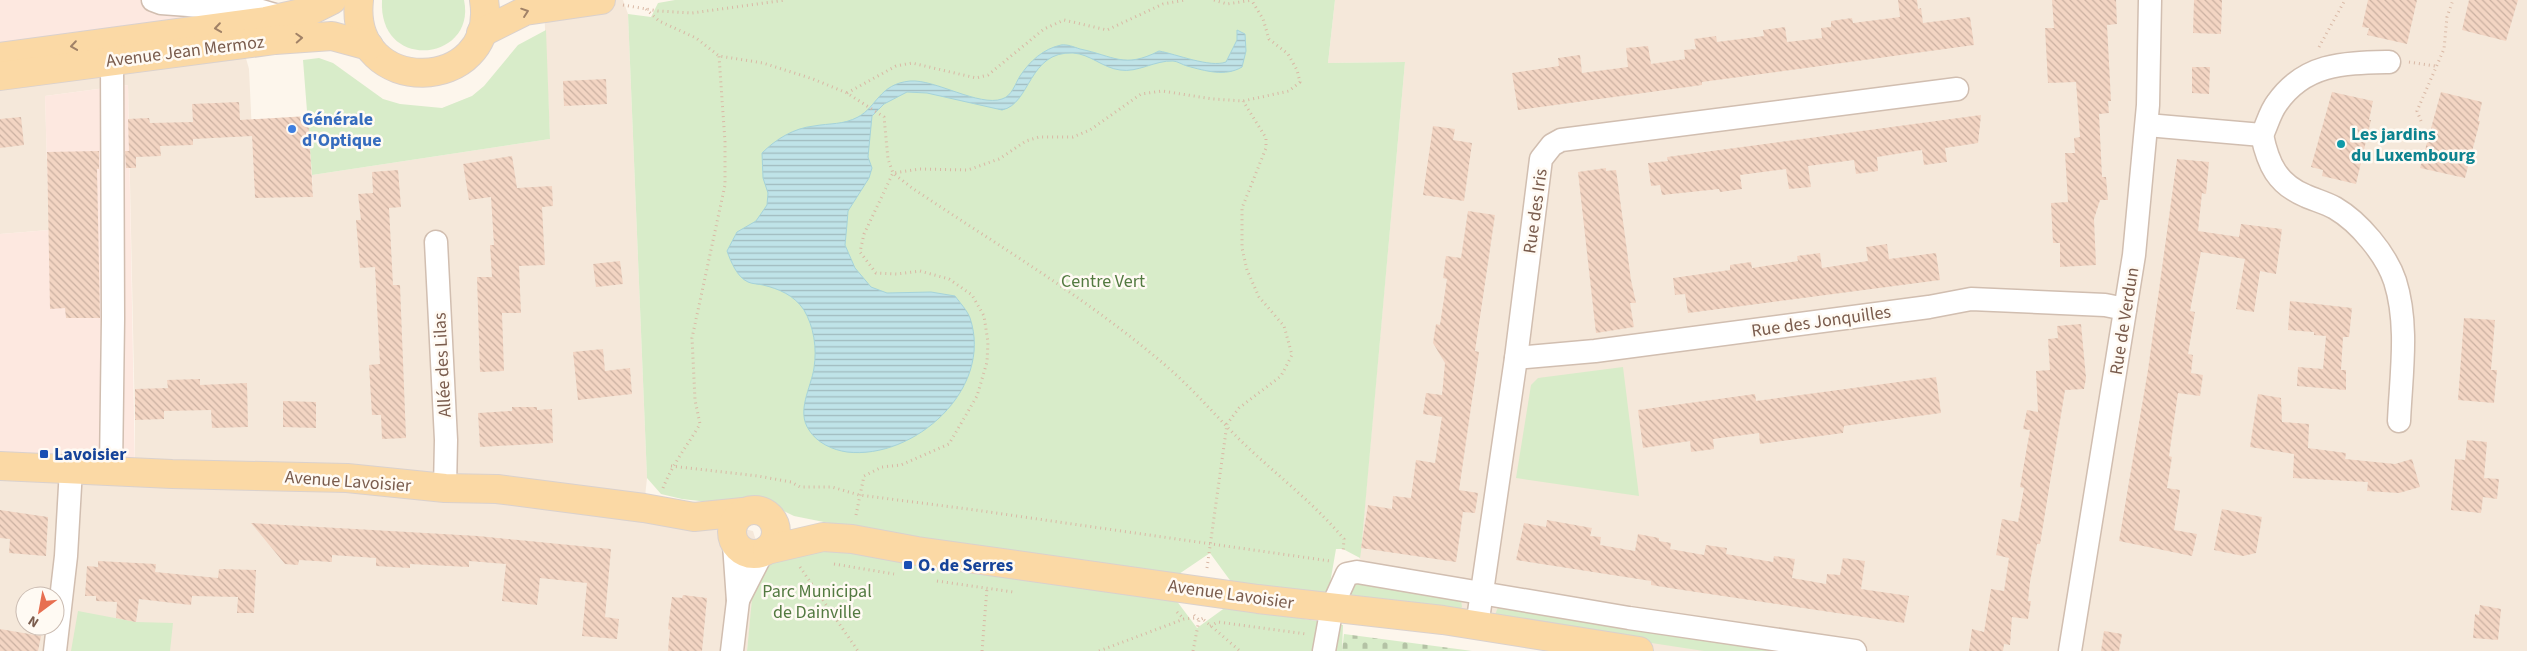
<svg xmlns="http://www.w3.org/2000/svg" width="2527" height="651" font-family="'Source Sans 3',sans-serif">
<defs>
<pattern id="cemetery-stones" width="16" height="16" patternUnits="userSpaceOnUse" patternTransform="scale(1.25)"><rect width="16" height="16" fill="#d8ecc9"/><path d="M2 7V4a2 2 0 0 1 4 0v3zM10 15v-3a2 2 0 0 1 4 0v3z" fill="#b4c2a5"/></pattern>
<pattern id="water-rules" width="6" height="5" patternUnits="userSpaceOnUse" patternTransform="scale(1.25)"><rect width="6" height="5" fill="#bfe3e8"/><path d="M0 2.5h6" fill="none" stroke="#a0bbbe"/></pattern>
<pattern id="building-back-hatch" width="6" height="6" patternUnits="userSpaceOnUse" patternTransform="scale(1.25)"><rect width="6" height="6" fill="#f3d5c3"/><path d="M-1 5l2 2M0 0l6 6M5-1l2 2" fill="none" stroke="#cab0a1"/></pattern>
</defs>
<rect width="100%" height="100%" fill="#fdf6ec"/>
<g fill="#f5e8da" fill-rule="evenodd">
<path d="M601,0H623L628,14L647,478L644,507L753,531L763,564L754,588L747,651H0V466L135,472V424L128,85L45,96L49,230L0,234V67L240,37L249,69L255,198L313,197L312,175L550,139L544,7ZM25,596H55V626H25Z"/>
<path d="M1335,0H2527V651H1639L1355,594L1361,548L1405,62L1328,63Z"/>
</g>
<g fill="#fde8e0">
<path d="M0,0H223L240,37L0,67Z"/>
<path d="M128,85L135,473L0,466V234L49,230L45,96Z"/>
</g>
<g fill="#d8ecc9">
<path d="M382,0H464C477,61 378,73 382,0Z"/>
<path d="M675,0H1335L1328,63L1405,62L1361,552L1360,558L1343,549H1336L1328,595L1232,583L1210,553L1176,576L854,528L794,516L759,499L726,504L682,499L661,494L647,478L628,14L651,17L658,3Z"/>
<path d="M546,30L550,139L312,175L303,60L319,58L333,63L383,99L400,104L442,108L472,96L484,86L518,45Z"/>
<path d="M1623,367L1639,496L1516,478L1531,385L1538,378Z"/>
<path d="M808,550L850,553L1176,600L1197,628L1226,607L1343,625L1342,651H747L753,588L763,564Z"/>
<path d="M1352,583L1461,600L1462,607L1460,609L1350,596L1348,590Z"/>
<path d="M1498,607L1797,651H1704L1599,635L1495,615Z"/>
<path d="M78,611L136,622L173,623L170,651H71Z"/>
</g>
<path fill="url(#cemetery-stones)" d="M1344,634L1465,650L1472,651H1342Z"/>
<path fill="url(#water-rules)" stroke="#a5d3da" d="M1237,30L1245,34L1246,51L1242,67C1225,77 1206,71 1187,66C1183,65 1177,61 1173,61C1156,60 1137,73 1120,70C1103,68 1090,54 1073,53C1028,51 1031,104 1002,110L927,93L907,92L884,104L872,116L868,157L872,168L869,178L848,211L847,224L845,245L855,268L871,287L887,293L931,292L955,296C960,303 967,310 970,318C994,389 914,460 847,452C833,450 817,443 809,430C796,411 811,388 814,368C817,348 814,327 804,310C794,295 779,289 763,285C759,284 752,284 748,282C737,277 731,262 727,251L737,232L756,221L767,205L768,193L763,178L762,153C776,139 794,128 814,126C830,123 843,125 858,117C877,107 879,84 910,81C935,79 979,107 1002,99C1012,96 1015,84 1020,76C1030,61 1043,49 1061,45C1067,44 1074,47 1080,49C1114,56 1124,69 1159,51C1176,54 1210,68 1226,62L1237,40Z"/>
<g fill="url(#building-back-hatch)">
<path d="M1898,0H1917L1918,9L1921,8L1923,23L1970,17L1974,45L1702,82V85L1518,110L1512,73L1559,66L1558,58L1580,55L1582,73L1628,67L1626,48L1648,46L1651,64L1685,59L1684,50L1696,49L1694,39L1716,36L1717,42L1764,36L1763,30L1785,27L1787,42L1822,38L1821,28L1831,27V21L1852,18L1853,23L1900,17Z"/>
<path d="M2052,0H2116L2117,24L2107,25L2111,101H2108L2109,113L2099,114L2102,177H2106L2108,200H2100L2094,219L2096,265L2060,267V243H2053L2051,203L2068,202L2065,153H2075L2074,138L2080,137L2076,82L2048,83L2045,28H2054Z"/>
<path d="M2194,0H2222L2221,34L2193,33Z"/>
<path d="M2368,0H2417L2407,44L2367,35L2369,28L2362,27Z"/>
<path d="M2469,0H2518L2506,41L2462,30Z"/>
<path d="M2192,67H2210L2209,94L2192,93Z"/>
<path d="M606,79L607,104L564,106L563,81Z"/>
<path d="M2332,92L2373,101L2369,120H2371L2356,184L2322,176L2323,170L2311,167Z"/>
<path d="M2441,92L2482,102L2478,121H2480L2465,178L2420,168Z"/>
<path d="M239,102L240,120L308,116L313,197L255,198L252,136L193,139V145L160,146L161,156L136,157V168H126L125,151H129L128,119L149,118L150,123L193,122L192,104Z"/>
<path d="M1981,115L1978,143L1945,148L1947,162L1924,165L1922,150L1877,157L1878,171L1856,174L1854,160L1808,166L1811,187L1789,189L1786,169L1740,175L1742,189L1720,192L1719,189L1662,195L1660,185L1651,186L1648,163L1668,161L1667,157Z"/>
<path d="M21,117L24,145L0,148V119Z"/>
<path d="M1433,126L1455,129L1453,140L1472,143L1464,201L1423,195Z"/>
<path d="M99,151V169H97L100,318H66L65,308L50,309L47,152Z"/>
<path d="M512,156L517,188L552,186L553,206L542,207L545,265L519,266L521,313H502L504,371L480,372L477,277H492L490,245H494L491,197L469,200L463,164Z"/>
<path d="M2177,159L2209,162L2206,194L2202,193L2198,231L2239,237L2241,224L2282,229L2276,274L2260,271L2254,312L2236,309L2245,259L2201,252L2190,311L2195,312L2188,354L2193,355L2191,373L2203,375L2200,396L2178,393L2169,456L2172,457L2167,488L2180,490L2174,530L2197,534L2192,556L2119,541L2148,370Z"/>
<path d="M1606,168V171L1616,170L1631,280L1636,303H1630L1634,327L1596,333L1578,172Z"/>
<path d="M398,170L401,207L389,208L393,285H400L406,438L382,439L381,415H372L369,365L380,364L375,267L360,268L356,220H361L358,194L373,193L372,172Z"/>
<path d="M1468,211L1495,215L1475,351L1479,352L1459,490L1478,493L1475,513L1463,512L1456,562L1361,548L1368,505L1392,509L1393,496L1411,498L1416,460L1435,463L1442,417L1423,414L1426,393L1442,395L1445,363L1433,343L1436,324L1440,325L1447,279L1443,278L1446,256L1461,258Z"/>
<path d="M1887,244L1889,259L1936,253L1940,280L1688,313L1685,294L1675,295L1673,278L1730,270V265L1751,262L1752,268L1798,261L1797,256L1820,253L1822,268L1868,261L1866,247Z"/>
<path d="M620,261L623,284L596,287L593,264Z"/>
<path d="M2290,301L2352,308L2349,337H2343L2341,370H2346V390L2297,386L2298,367L2323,369L2326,336L2314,335V332L2288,330Z"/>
<path d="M2464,318L2495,320L2491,370H2497L2494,403L2458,400Z"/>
<path d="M2081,324L2086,378L2084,389L2065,390L2040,544H2037L2030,582L2028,601H2031L2028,619L2012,617L2010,645L2004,644L2003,651H1969L1972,629L1984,632L1991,589L2004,591L2009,558L1996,555L2002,519L2018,522L2024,488L2020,487L2030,430L2023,429L2027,410L2038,412L2036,371L2050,370L2048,339L2058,338L2057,326Z"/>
<path d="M603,349L605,371L630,368L632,394L578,400L573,352Z"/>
<path d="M1936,377L1941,413L1844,426L1843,433L1760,444L1759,433L1713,439L1714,449L1691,452L1690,441L1643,448L1638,410L1755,394L1756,401Z"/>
<path d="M200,379V385L247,383L248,427L212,428L211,410L164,411V419L135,420V389L168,388L167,380Z"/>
<path d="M2258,394L2281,398L2282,422L2309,424L2308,448L2346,453L2345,459L2395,464L2412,459L2420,487L2399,493L2367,491L2368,482L2293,478L2294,454L2250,447Z"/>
<path d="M283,401L316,402V428L283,427Z"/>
<path d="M512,407H537V410L552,409L553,443L480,447L478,413L512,411Z"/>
<path d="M2467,440L2487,442L2484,478L2499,479L2497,499L2483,497L2481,513L2451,510L2455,459L2465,460Z"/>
<path d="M2222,509L2262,517L2256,553L2243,556L2214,550Z"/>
<path d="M0,510L48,517L46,556L9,553L10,539L0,538Z"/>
<path d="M1547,520L1592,528L1590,536L1601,537L1600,545L1635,551L1638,534L1659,538V541L1671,543L1670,549L1704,555L1706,545L1727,548L1726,554L1773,562L1774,556L1795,559L1792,578L1826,584L1827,574L1840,575L1843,558L1865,561L1861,589L1909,596L1904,623L1676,589L1651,585V581L1516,560L1524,523L1546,527Z"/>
<path d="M251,523L478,536L611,549L605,617L619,619L617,639L582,636L587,583L540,578L537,605L502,601L506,564L469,561V567L410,564V568L376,566V558L332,555V562L299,560L298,565L285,564Z"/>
<path d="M98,561L156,564L155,572L218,578L219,569L256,570L254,613H237L238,597L192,596L191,605L139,599L136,622L116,618L117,602L96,601V596H85L87,566L98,567Z"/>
<path d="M683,595L707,598L702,651H668L670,630L668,629L672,597L682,598Z"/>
<path d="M2480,605L2501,609L2498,640L2473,638L2475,614L2479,615Z"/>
<path d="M0,629L41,636L38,651H0Z"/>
<path d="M2104,631L2122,634L2119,651H2101Z"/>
</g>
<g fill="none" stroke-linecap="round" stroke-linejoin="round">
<g stroke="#d1beb0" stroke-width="25">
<g id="minor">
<path d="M153,0L161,3L258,10L275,15"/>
<path d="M2147,125L2262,135C2267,125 2270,112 2277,103C2305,63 2344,63 2389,62"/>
<path d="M2262,135C2268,164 2277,184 2306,196C2315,200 2326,203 2335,208C2359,222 2386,254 2395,281C2409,325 2401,375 2399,421"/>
<path d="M436,242L446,440L445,488"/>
<path d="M1516,358L1595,351L1929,307L1971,299L2105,305L2125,309"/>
<path d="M111,470L113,319L112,60"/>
<path d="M738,600L762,553"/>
<path d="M1477,626L1516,358L1541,159L1552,145L1561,140L1957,89"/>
<path d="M55,651L66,556L71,469"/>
<path d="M732,651L738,601L734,544"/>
<path d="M1324,651L1332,607L1347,574L1357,572L1629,618L1855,651"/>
<path d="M2070,651L2134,255L2148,105L2150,0"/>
</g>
</g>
<g stroke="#dad1cd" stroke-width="30">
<g id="major">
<path d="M359,0C348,99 499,95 484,0"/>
<path d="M481,33L525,11L601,0"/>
<path d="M0,57L266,21L310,11L332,0"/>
<path d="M0,76L275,40L332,36L369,46"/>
<path d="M0,466L172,474L347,478L445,488L497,489L644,508L694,517L743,512"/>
<circle cx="754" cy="532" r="22"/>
<path d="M767,550L823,537L852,539L917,551L1258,599L1443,620L1639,651"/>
</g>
</g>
<g stroke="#d9b8a5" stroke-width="3" stroke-dasharray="1 4" stroke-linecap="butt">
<path d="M1214,0L1227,4L1253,0"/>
<path d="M623,5L658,11L692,13L786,0"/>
<path d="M646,9L659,21L696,38L719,56L763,63L813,79L847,93L884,117L888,159L893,173L912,188C997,245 1087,298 1165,365C1192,388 1215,415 1240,440C1274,473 1313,502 1344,539L1343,553"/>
<path d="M2319,47L2345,0"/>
<path d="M2409,62L2435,66"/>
<path d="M847,93L896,66L912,63L976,78L988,75L1044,29L1064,20L1107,30L1163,4L1185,0"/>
<path d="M2421,121L2417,111L2444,49L2447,17L2453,0"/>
<path d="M671,466L758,476L791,482L800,487H832L859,495L968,509L1330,561"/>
<path d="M663,488C672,465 687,446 700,424L695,400L692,338L725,185V142L719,56"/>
<path d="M856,515L864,476L882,467L901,465L949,444L977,396L987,362L988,342L984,316L972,295L949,279L920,271L897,274L876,273L860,252L864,234L893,173L920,169L968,170L999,159L1026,141L1039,137H1073L1090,130L1141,94L1162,91L1213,99L1243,101L1289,91L1300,82L1297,70L1288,54L1269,39L1263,19L1252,1"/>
<path d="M834,564L894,574"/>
<path d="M800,567L858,651"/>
<path d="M1207,568L1227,424L1239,408L1281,376L1292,355L1284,326L1259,297L1247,270L1242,248V208L1266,148V138L1243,101"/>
<path d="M937,581L1013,592"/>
<path d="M1177,612L1184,619"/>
<path d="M1194,615L1199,620L1206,617"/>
<path d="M1204,620L1240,651"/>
<path d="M1210,626L1218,622L1306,634"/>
<path d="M982,651L987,588"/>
<path d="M1099,651L1184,619L1195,618"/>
<path d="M1193,651L1199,620"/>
</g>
<use href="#minor" stroke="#fff" stroke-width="22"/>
<use href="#major" stroke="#fbd9a5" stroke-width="28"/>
</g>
<defs><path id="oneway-chevron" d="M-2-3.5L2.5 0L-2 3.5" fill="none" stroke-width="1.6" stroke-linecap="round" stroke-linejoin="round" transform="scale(1.25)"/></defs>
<g stroke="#a18267">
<use href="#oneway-chevron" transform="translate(525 12) rotate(-19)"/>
<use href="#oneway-chevron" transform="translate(218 28) rotate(172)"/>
<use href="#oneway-chevron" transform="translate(299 38) rotate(-3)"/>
<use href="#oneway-chevron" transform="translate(74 46) rotate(172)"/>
</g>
<circle fill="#3f7fe0" stroke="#fffaf3" stroke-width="2" cx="292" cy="129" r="5"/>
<circle fill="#0f9aa8" stroke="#fffaf3" stroke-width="2" cx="2341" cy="144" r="5"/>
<g fill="#1a4fb4" stroke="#fffaf3" stroke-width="2">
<rect x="39" y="449" width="10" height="10" rx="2.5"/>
<rect x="903" y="560" width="10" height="10" rx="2.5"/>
</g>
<g text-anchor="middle" stroke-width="5" stroke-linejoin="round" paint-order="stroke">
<g font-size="18" fill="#7a5c4d" stroke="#fffaf3">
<text transform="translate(185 51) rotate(-7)" y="6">Avenue Jean Mermoz</text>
<text transform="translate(1535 211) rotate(-82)" y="6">Rue des Iris</text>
<text transform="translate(1821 321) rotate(-8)" y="6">Rue des Jonquilles</text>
<text transform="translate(2124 321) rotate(-81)" y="6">Rue de Verdun</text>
<text transform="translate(442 365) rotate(-93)" y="6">Allée des Lilas</text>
<text transform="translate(348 481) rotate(4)" y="6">Avenue Lavoisier</text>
<text transform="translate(1231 594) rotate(8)" y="6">Avenue Lavoisier</text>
</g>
<g font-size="18" font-weight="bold" fill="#366cbe" stroke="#fffaf3" text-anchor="start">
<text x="302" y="125">Générale<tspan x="302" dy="21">d'Optique</tspan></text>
</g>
<g font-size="18" font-weight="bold" fill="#0d838f" stroke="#fffaf3" text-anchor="start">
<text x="2351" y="140">Les jardins<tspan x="2351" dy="21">du Luxembourg</tspan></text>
</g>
<g font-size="18" fill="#537a41" stroke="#fffaf3">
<text x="1103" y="287">Centre Vert</text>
<text x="817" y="597">Parc Municipal<tspan x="817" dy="21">de Dainville</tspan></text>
</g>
<g font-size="18" font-weight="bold" fill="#164399" stroke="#fffaf3" text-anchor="start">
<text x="54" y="460">Lavoisier</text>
<text x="918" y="571">O. de Serres</text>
</g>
</g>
<g transform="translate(40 611) rotate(212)"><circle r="24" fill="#fffaf3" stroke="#cabbb1"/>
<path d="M0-4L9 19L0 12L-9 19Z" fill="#e76f51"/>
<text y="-8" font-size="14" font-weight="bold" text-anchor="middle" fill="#7a5c4d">N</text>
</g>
</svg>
